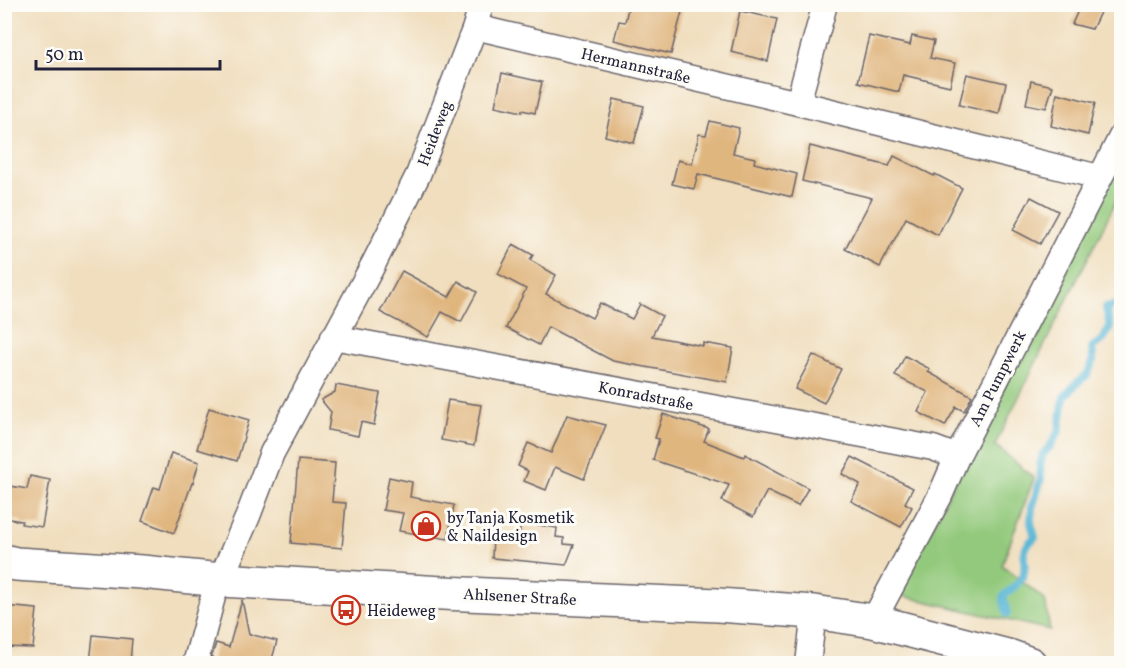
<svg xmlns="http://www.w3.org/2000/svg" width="1126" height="668" font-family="Vollkorn,serif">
<rect width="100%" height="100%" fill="#fdfcf7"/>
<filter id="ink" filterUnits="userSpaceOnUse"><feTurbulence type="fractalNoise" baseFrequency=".0167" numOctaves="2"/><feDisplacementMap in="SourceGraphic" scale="12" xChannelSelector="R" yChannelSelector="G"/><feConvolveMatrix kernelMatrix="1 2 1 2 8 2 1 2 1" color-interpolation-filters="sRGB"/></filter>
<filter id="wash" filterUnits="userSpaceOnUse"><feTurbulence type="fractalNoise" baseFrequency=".008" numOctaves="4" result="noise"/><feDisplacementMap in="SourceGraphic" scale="24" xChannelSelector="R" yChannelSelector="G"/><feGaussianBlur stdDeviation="1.35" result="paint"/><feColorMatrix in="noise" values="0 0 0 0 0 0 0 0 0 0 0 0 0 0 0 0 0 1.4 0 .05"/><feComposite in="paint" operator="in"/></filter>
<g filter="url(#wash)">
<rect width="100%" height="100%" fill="#f0debe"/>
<path fill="#93c97b" stroke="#5a765b" stroke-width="1.5" d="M1121,151V191L995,445L1034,478L1002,565L1045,600L1050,630L898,595Z"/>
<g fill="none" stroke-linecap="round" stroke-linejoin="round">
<path stroke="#56b5d4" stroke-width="8" d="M1007,614L1003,597C1009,590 1019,585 1023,576C1029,559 1015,555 1035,537L1031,523L1032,508L1041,479L1040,465L1043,454L1051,445L1059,431L1064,397L1079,381L1087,375L1093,361L1092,347L1103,340L1110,327L1106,308L1122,303"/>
</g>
<g id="blocks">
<g fill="#e0b67f">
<path d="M629,4H684L671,54L614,40L619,21L625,22Z"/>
<path d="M1081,4H1104L1092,29L1072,24Z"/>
<path d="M740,11L777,19L768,61L731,52Z"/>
<path d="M869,36L910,45L912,36L934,41L930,58L955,63L950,86L903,75L899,92L858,82Z"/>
<path d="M502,73L542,82L535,113L522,110V112L495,106Z"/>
<path d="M967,74L1006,83L999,114L959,105Z"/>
<path d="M1031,81L1053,86L1046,108L1026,104Z"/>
<path d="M1057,93L1095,103L1088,135L1051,126Z"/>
<path d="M614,99L644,106L634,143L605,136Z"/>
<path d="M710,121L739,128L733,153L755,158L754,163L797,174L792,197L698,174L694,189L672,184L678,160L692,164L699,134L706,135Z"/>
<path d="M810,146L889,166L894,156L934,176L935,174L962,188L938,235L906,218L880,267L845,249L872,198L802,181Z"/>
<path d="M1031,197L1058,211L1040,244L1013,230Z"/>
<path d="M513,244L533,255L530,260L556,275L546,294L592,318L600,303L632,319L640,304L662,316L652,336L703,346V343L733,348L727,382L613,361L548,327L539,345L506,328L526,289L498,274Z"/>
<path d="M402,271L449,297L458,281L477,292L461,322L442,312L428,337L380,312Z"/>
<path d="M813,355L841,369L824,403L795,389Z"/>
<path d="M905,356L930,369L928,372L972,396L964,411L956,407L945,426L918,412L928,392L895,376Z"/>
<path d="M336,385L380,393L374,425L361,422L358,436L328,430L331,412L321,400L335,392Z"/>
<path d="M448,400L481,405L474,446L441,440Z"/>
<path d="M209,408L249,420L237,461L197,449Z"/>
<path d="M663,414L709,429L704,441L744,457L745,454L808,488L798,506L767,491L753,517L722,501L729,485L653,460L659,439L655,438Z"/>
<path d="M567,415L606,425L584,479L555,467L546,490L524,481L528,471L518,466L528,443L551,453Z"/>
<path d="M171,453L199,462L193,483H192L174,533L142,521L154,487L160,489Z"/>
<path d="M852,457L913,488L905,503L912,507L901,527L851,501L860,484L842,474Z"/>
<path d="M298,460L335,463L332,502L346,503L342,548L291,543Z"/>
<path d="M30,476L50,480L42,527L21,524L22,521L4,518V485L27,489Z"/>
<path d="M389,477L412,482L410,497L454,505L448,539L399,531L403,513L383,510Z"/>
<path d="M521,522L557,528L556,537L564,538V544L574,545L566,565L492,558L493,536L519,537Z"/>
<path d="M242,600L249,634L277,641L271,663H210L216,643L229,647Z"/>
<path d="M4,606L37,609L33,648L4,647Z"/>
<path d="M93,635L132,639L130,663H90Z"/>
</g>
</g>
</g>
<g filter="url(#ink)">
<use href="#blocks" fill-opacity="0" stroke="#6a6469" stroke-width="1.5"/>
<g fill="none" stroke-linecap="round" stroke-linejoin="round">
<g stroke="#6a6469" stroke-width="27">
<g id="minor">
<path d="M475,27L798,103L1099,177"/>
<path d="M798,103L825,4"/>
<path d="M333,337L933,448L957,457"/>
<path d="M873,621L940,496L957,457L1122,135"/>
<path d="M195,664L213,597L248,516L272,453L373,265L418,175L475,27L481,4"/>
<path d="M808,664L814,612"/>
</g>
</g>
<g stroke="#6a6469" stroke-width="36">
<path id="secondary" d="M4,561L16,564L142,572L221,580L443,593L718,605L814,612L873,621L1011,657L1030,664"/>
</g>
<use href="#minor" stroke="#fff" stroke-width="24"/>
<use href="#secondary" stroke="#fff" stroke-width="33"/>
</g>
</g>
<defs>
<g id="shop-ring" transform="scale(1.5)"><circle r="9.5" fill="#fdfcf7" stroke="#c8321e" stroke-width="1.5"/><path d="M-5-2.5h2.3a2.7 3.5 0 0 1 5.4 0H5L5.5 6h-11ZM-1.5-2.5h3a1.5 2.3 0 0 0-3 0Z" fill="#c8321e"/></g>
<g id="bus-ring" transform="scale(1.5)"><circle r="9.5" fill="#fdfcf7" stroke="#c8321e" stroke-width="1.5"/><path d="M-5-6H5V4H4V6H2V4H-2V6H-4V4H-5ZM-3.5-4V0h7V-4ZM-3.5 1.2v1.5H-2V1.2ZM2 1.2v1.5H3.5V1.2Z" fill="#c8321e"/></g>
</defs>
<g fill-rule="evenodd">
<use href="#shop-ring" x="426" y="526"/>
<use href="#bus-ring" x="346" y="610"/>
</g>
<g text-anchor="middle" stroke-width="6" stroke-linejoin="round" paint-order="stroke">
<g font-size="16" fill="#22223b" stroke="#fdfcf7">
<text transform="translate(636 65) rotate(13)" y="6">Hermannstraße</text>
<text transform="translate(434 133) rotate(-69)" y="6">Heideweg</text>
<text transform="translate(997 378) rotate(-63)" y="6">Am Pumpwerk</text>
<text transform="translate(646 395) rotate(11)" y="6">Konradstraße</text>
<text transform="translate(520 596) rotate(3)" y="6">Ahlsener Straße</text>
</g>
<g font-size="16" fill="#22223b" stroke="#fdfcf7" text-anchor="start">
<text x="447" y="523">by Tanja Kosmetik<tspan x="447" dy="18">&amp; Naildesign</tspan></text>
<text x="367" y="616">Heideweg</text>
</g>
</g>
<rect width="1126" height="668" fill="none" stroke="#fdfcf7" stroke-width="24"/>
<path d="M36 60v9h184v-9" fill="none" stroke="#22223b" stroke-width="3"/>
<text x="45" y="60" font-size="18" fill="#22223b" stroke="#fdfcf7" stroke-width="4.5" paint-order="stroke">50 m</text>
</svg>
